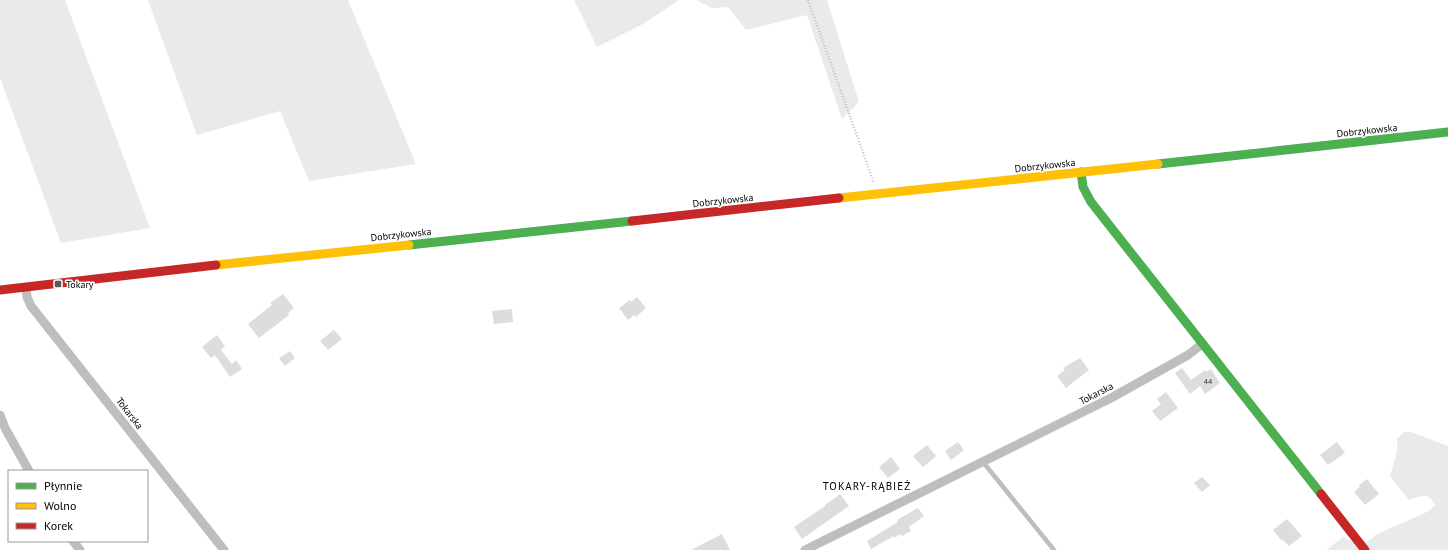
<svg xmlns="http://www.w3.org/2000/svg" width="1448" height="550" font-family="'PT Sans',sans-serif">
<rect width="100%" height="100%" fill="#fff"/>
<g fill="#eaeaea">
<path d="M0,0H65L150,228L61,243L0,78Z"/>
<path d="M148,0H348L416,164L309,181L280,111L197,135Z"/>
<path d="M574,0H679L643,24L597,47Z"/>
<path d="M696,0H827L859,102L842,119L807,15L746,30L728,7L712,8Z"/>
<path d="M1404,432H1411L1448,446V550H1370L1365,544L1377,534L1429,511L1435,505C1428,491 1421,497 1409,500L1390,476C1393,465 1399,451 1397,439Z"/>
<path d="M1343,537L1355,543L1360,550H1326Z"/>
</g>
<g fill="#ddd">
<path d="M283,294L294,308L288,313L289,315L259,338L248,324L272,305L270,303Z"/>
<path d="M637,297L646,308L636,317L634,315L628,320L619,308L630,300L631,302Z"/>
<path d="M512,309L513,322L494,324L492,311Z"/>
<path d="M334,330L342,339L328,350L320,341Z"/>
<path d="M217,335L225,346L221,350L232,364L236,360L242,369L230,377L215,355L211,358L202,347Z"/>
<path d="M290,351L295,358L285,366L279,358Z"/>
<path d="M1080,358L1089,370L1066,388L1057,376L1065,370L1063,368Z"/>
<path d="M1182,368L1191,380L1205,370L1206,372L1211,369L1220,383L1205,394L1200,386L1190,394L1175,373Z"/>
<path d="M1166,392L1178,408L1160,421L1152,411L1161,404L1157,399Z"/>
<path d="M958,442L964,450L951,460L945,451Z"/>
<path d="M1337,442L1345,453L1328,465L1320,455Z"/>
<path d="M927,445L936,456L923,467L913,456Z"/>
<path d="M891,457L900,469L888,478L879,467Z"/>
<path d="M1202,477L1210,485L1202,492L1194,483Z"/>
<path d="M1367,479L1379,494L1365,505L1354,492L1360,487L1358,486Z"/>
<path d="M840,494L849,506L802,539L794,527L825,506V505Z"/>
<path d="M918,508L924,516L909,527L911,531L902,536L900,534L895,538L894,536L871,549L867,541L898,522L897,520Z"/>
<path d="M1287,519L1302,536L1289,546L1282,539L1281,540L1273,530Z"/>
<path d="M722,534L730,550H691Z"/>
</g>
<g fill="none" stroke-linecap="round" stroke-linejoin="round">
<path stroke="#b8b8b8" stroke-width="2" stroke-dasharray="1 2" stroke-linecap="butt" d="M808,0L874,183"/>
<path stroke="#bebebe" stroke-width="4.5" d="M983,462L1054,550"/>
<g stroke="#bebebe" stroke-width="9">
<path d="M26,287L27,297L31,306L224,550"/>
<path d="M0,415L5,428L29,471"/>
<path d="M73,541L80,550"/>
<path d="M805,550L1111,398L1188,355L1202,344"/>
</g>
<g stroke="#4caf50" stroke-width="9">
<path d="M1158,164L1448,132"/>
<path d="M1081,172L1083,187L1091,202L1321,494"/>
<path d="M409,245L632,221"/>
</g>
<g stroke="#ffc107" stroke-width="9">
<path d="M839,198L1158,164"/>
<path d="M216,265L409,245"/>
</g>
<g stroke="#c62828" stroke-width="9">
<path d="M632,221L839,198"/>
<path d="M0,290L216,265"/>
<path d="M1321,494L1365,550"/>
</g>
</g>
<rect fill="#595959" stroke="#fff" stroke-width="1.5" x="54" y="280" width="8" height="8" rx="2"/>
<g text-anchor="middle" stroke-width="3" stroke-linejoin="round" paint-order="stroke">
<g font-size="8" fill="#373737">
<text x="1208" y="384">44</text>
</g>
<g font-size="10" fill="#000" stroke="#fff">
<text transform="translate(1367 130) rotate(-6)" y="4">Dobrzykowska</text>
<text transform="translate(1045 165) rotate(-6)" y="4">Dobrzykowska</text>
<text transform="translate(723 200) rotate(-6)" y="4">Dobrzykowska</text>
<text transform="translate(401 234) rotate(-6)" y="4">Dobrzykowska</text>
<text transform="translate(1096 393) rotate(-27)" y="4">Tokarska</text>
<text transform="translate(130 413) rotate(52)" y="4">Tokarska</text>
</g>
<g font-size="10" fill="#000" stroke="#fff" text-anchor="start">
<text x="66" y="288">Tokary</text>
</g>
<g font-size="11" letter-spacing="1" fill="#000" stroke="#fff">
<text x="867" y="490">TOKARY-RĄBIEŻ</text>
</g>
</g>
<rect x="8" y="470" width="140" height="72" fill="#ffffff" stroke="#999999"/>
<rect x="16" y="483" width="20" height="6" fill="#4caf50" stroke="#999999"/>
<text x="44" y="490" font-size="12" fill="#000000">Płynnie</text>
<rect x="16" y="503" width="20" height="6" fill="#ffc107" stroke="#999999"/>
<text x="44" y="510" font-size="12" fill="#000000">Wolno</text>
<rect x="16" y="523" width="20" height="6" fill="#c62828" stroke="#999999"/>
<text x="44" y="530" font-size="12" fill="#000000">Korek</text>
</svg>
